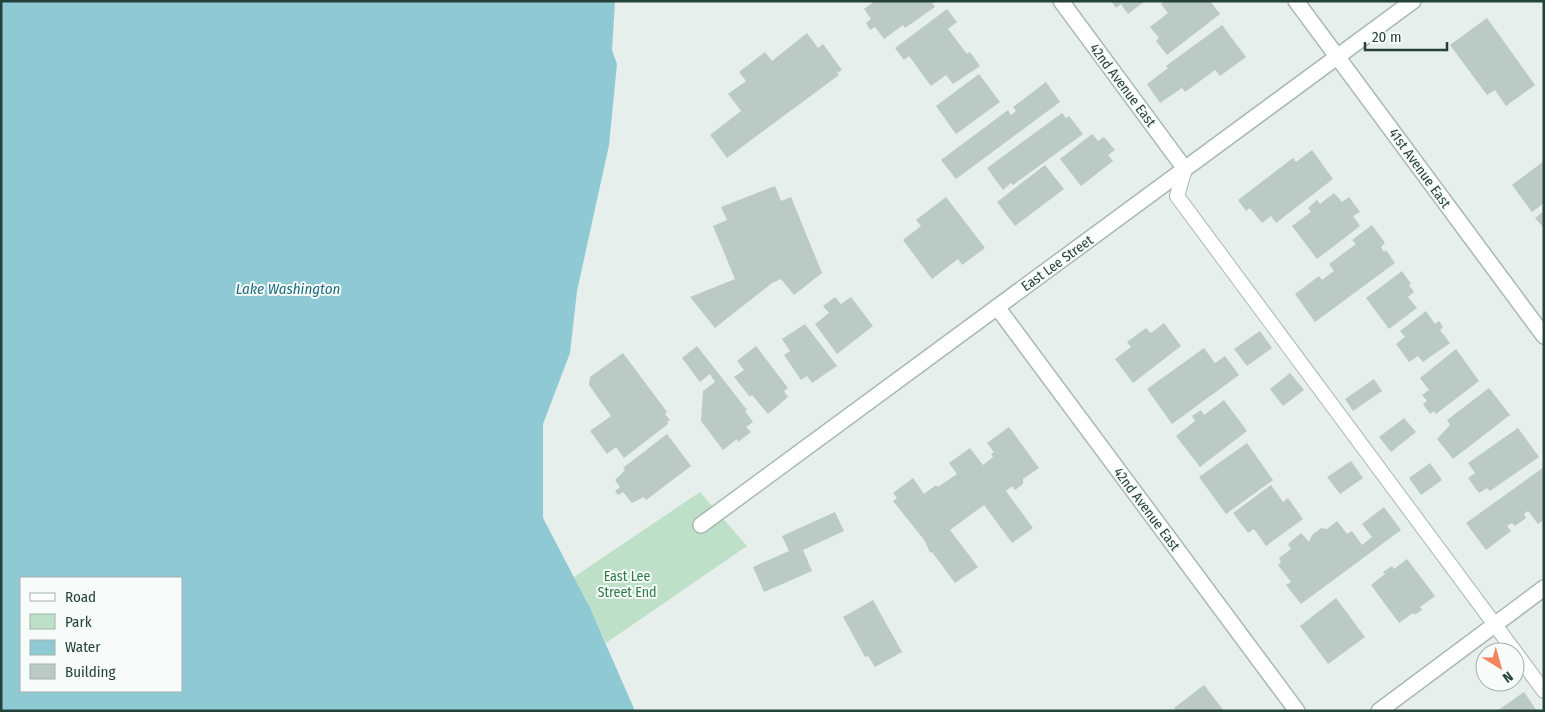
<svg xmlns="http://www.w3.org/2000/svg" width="1545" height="712" font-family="'Fira Sans Condensed',sans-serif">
<rect width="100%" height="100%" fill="#e6efeb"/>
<path fill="#bfe0c8" d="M700,492L747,546L606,643L574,577Z"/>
<path fill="#8ec9d4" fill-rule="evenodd" d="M1,1H615L612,50L617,64L609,145L577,291L570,353L543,424V518L590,608L635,711H1ZM21,578H181V691H21Z"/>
<g fill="#bbcac4">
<path d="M875,1H931L935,7L905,28L903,25L884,39L875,27L870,30L866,23L871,19L864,9Z"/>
<path d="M1111,1H1145L1128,14L1121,4L1116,8Z"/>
<path d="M1165,1H1210L1220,14L1167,55L1156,41L1159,38L1150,27L1168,13L1161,4Z"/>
<path d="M947,9L957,22L948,29L967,54L970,52L980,66L953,84L946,75L931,86L909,56L904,60L895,48Z"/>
<path d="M1487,18L1535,85L1506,106L1495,90L1487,95L1450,45Z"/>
<path d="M1222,25L1246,57L1220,76L1215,70L1185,92L1182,88L1160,103L1147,84L1168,68L1166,66Z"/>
<path d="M807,33L818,48L823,44L842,70L837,73L839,75L727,158L710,135L741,111L728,94L746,81L739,72L765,52L772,61Z"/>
<path d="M979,74L1000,102L956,134L936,106Z"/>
<path d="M1046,82L1060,102L956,179L941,160L1008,110L1011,115L1016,111L1013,107Z"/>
<path d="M1062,113L1066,118L1069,116L1083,134L1013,185L1011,183L1003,190L987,168Z"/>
<path d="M1092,134L1098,141L1104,137L1115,150L1108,155L1113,161L1081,186L1060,159Z"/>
<path d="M1312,150L1333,179L1276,223L1271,216L1262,223L1250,208L1246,211L1238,200L1293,158L1296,162Z"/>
<path d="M1544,161V203L1532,212L1512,185Z"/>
<path d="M1045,165L1064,189L1015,226L997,202Z"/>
<path d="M775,186L781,201L791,197L822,273L794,295L781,279L772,283L715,328L690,297L735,279L713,226L727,220L721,207Z"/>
<path d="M1334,193L1342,202L1349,197L1360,212L1353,216L1360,226L1317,259L1292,226L1311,212L1308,208L1317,200L1320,204Z"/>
<path d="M946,197L985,248L962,265L958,259L932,279L903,240L921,226L916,220Z"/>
<path d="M1544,211V228L1535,218Z"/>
<path d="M1372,225L1385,243L1381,247L1384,252L1386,250L1395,263L1315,322L1295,294L1319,276L1322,280L1334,271L1329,264L1356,244L1352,240Z"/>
<path d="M1402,271L1411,284L1409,285L1414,292L1408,297L1417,308L1389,329L1366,298Z"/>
<path d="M835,297L841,304L851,297L873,326L837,354L815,324L829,313L823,306Z"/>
<path d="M1426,311L1435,324L1439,321L1443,327L1440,330L1450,343L1423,362L1418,356L1409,362L1396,344L1405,337L1400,331Z"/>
<path d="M1164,323L1181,346L1133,383L1115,359L1131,347L1127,342L1146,328L1151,333Z"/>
<path d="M805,324L837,366L812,383L807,376L801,380L784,355L790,351L782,339Z"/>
<path d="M1260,331L1272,348L1247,366L1234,349Z"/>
<path d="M697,346L747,410L745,411L753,422L746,427L751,432L738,442L737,439L723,450L701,421L703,391L715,382L710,374L700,382L682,358Z"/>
<path d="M756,346L788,388L784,391L788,397L768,414L752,395L750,397L734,377L744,370L737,361Z"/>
<path d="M1204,348L1215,363L1225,356L1239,375L1172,424L1147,389Z"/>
<path d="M1456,349L1479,381L1436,414L1434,411L1430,414L1423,404L1427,401L1422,395L1429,390L1420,378Z"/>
<path d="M623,353L667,412L665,414L670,420L667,422L668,424L624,458L616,447L607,454L590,431L611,416L589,385L590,377Z"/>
<path d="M1290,373L1304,390L1283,406L1270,389Z"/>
<path d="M1374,379L1382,391L1353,411L1345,399Z"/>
<path d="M1489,388L1510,415L1453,459L1437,439L1450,425L1447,420Z"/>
<path d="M1224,400L1247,431L1200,467L1176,436L1195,421L1192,416L1201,410L1204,415Z"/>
<path d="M1404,418L1416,432L1391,452L1379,437Z"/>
<path d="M1009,427L1039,468L1023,479V484L1015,490L1012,486L1006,491L1033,528L1012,543L984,505L950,530L978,567L955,583L932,552L930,553L925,541L893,501L897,498L893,493L913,478L924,494L936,485L938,487L957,474L949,463L970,448L983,465L993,457L991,454L994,452L987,443Z"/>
<path d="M1518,428L1539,457L1490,491L1487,488L1479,493L1468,478L1475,473L1468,463Z"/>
<path d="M667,434L691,466L646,500L644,497L632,503L623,492L618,495L615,491L620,487L615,480L625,470L623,468Z"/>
<path d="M1247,443L1273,480L1226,514L1199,477Z"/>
<path d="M1351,461L1363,478L1340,494L1327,477Z"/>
<path d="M1430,463L1442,480L1421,495L1409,478Z"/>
<path d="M1544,467V520L1538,524L1528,511L1524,514L1526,518L1515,526L1512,523L1507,526L1511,531L1486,550L1466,523Z"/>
<path d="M1271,485L1283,502L1288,498L1303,519L1266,546L1254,529L1248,533L1233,513Z"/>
<path d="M1384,507L1401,530L1301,604L1286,585L1291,582L1278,565L1281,562L1279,558L1291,549L1288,544L1301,533L1309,542L1312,535L1321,528L1327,529L1337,521L1347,534L1352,531L1362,545L1372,537L1362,524Z"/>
<path d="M835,512L844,531L803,550L812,571L764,592L753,567L789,551L782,536Z"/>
<path d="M1407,559L1435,596L1420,607L1422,610L1414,615L1413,613L1399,623L1371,585L1385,574L1383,572L1392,566L1394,569Z"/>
<path d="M1336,598L1365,637L1328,664L1300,626Z"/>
<path d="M873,600L902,652L875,667L868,656L865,657L843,617Z"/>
<path d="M1204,685L1224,711H1176L1174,708Z"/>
<path d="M1524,692L1537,711H1497Z"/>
</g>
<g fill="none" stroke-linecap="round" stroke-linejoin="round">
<g stroke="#a8b8b2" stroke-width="16">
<path id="lane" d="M1185,169L1177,196L1544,691"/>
</g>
<g stroke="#a8b8b2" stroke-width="18">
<g id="street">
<path d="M1061,1L1185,169"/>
<path d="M1296,1L1544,336"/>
<path d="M997,307L1297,711"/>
<path d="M701,525L1413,1"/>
<path d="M1379,711L1544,588"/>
</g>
</g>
<use href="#lane" stroke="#fff" stroke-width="14"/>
<use href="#street" stroke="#fff" stroke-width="15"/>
</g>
<g text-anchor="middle" stroke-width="4" stroke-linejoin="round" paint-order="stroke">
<g font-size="14" fill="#24423a" stroke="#f7fbf9">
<text transform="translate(1123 85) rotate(53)" y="5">42nd Avenue East</text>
<text transform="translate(1420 168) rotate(54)" y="5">41st Avenue East</text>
<text transform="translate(1057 263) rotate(-36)" y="5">East Lee Street</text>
<text transform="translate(1147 509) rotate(53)" y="5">42nd Avenue East</text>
</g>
<g font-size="14" fill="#2d7a4b" stroke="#f7fbf9">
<text x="627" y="581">East Lee<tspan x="627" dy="16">Street End</tspan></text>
</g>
<g font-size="15" font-style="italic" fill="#1c6f80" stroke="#f7fbf9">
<text x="288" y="294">Lake Washington</text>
</g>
</g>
<rect width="1545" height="712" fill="none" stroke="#24423a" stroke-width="5"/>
<rect x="20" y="577" width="162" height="115" fill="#f7fbf9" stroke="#a3b1ad"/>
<rect x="30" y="593" width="25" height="8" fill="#ffffff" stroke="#a3b1ad"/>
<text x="65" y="602" font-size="15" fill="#24423a">Road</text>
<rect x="30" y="614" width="25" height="15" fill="#bfe0c8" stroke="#a3b1ad"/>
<text x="65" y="627" font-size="15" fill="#24423a">Park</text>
<rect x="30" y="640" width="25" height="15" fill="#8ec9d4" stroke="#a3b1ad"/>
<text x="65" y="652" font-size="15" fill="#24423a">Water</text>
<rect x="30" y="664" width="25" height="15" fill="#bbcac4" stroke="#a3b1ad"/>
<text x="65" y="677" font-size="15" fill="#24423a">Building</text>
<g transform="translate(1500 667) rotate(143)"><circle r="24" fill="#f7fbf9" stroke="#a3b1ad"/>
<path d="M0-4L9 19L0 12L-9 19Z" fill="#f4845f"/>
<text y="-8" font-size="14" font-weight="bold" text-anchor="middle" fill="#24423a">N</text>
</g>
<path d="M1365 42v8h82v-8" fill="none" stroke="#24423a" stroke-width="2.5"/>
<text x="1372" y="42" font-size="15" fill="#24423a" stroke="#f7fbf9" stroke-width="4" paint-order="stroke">20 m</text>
</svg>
